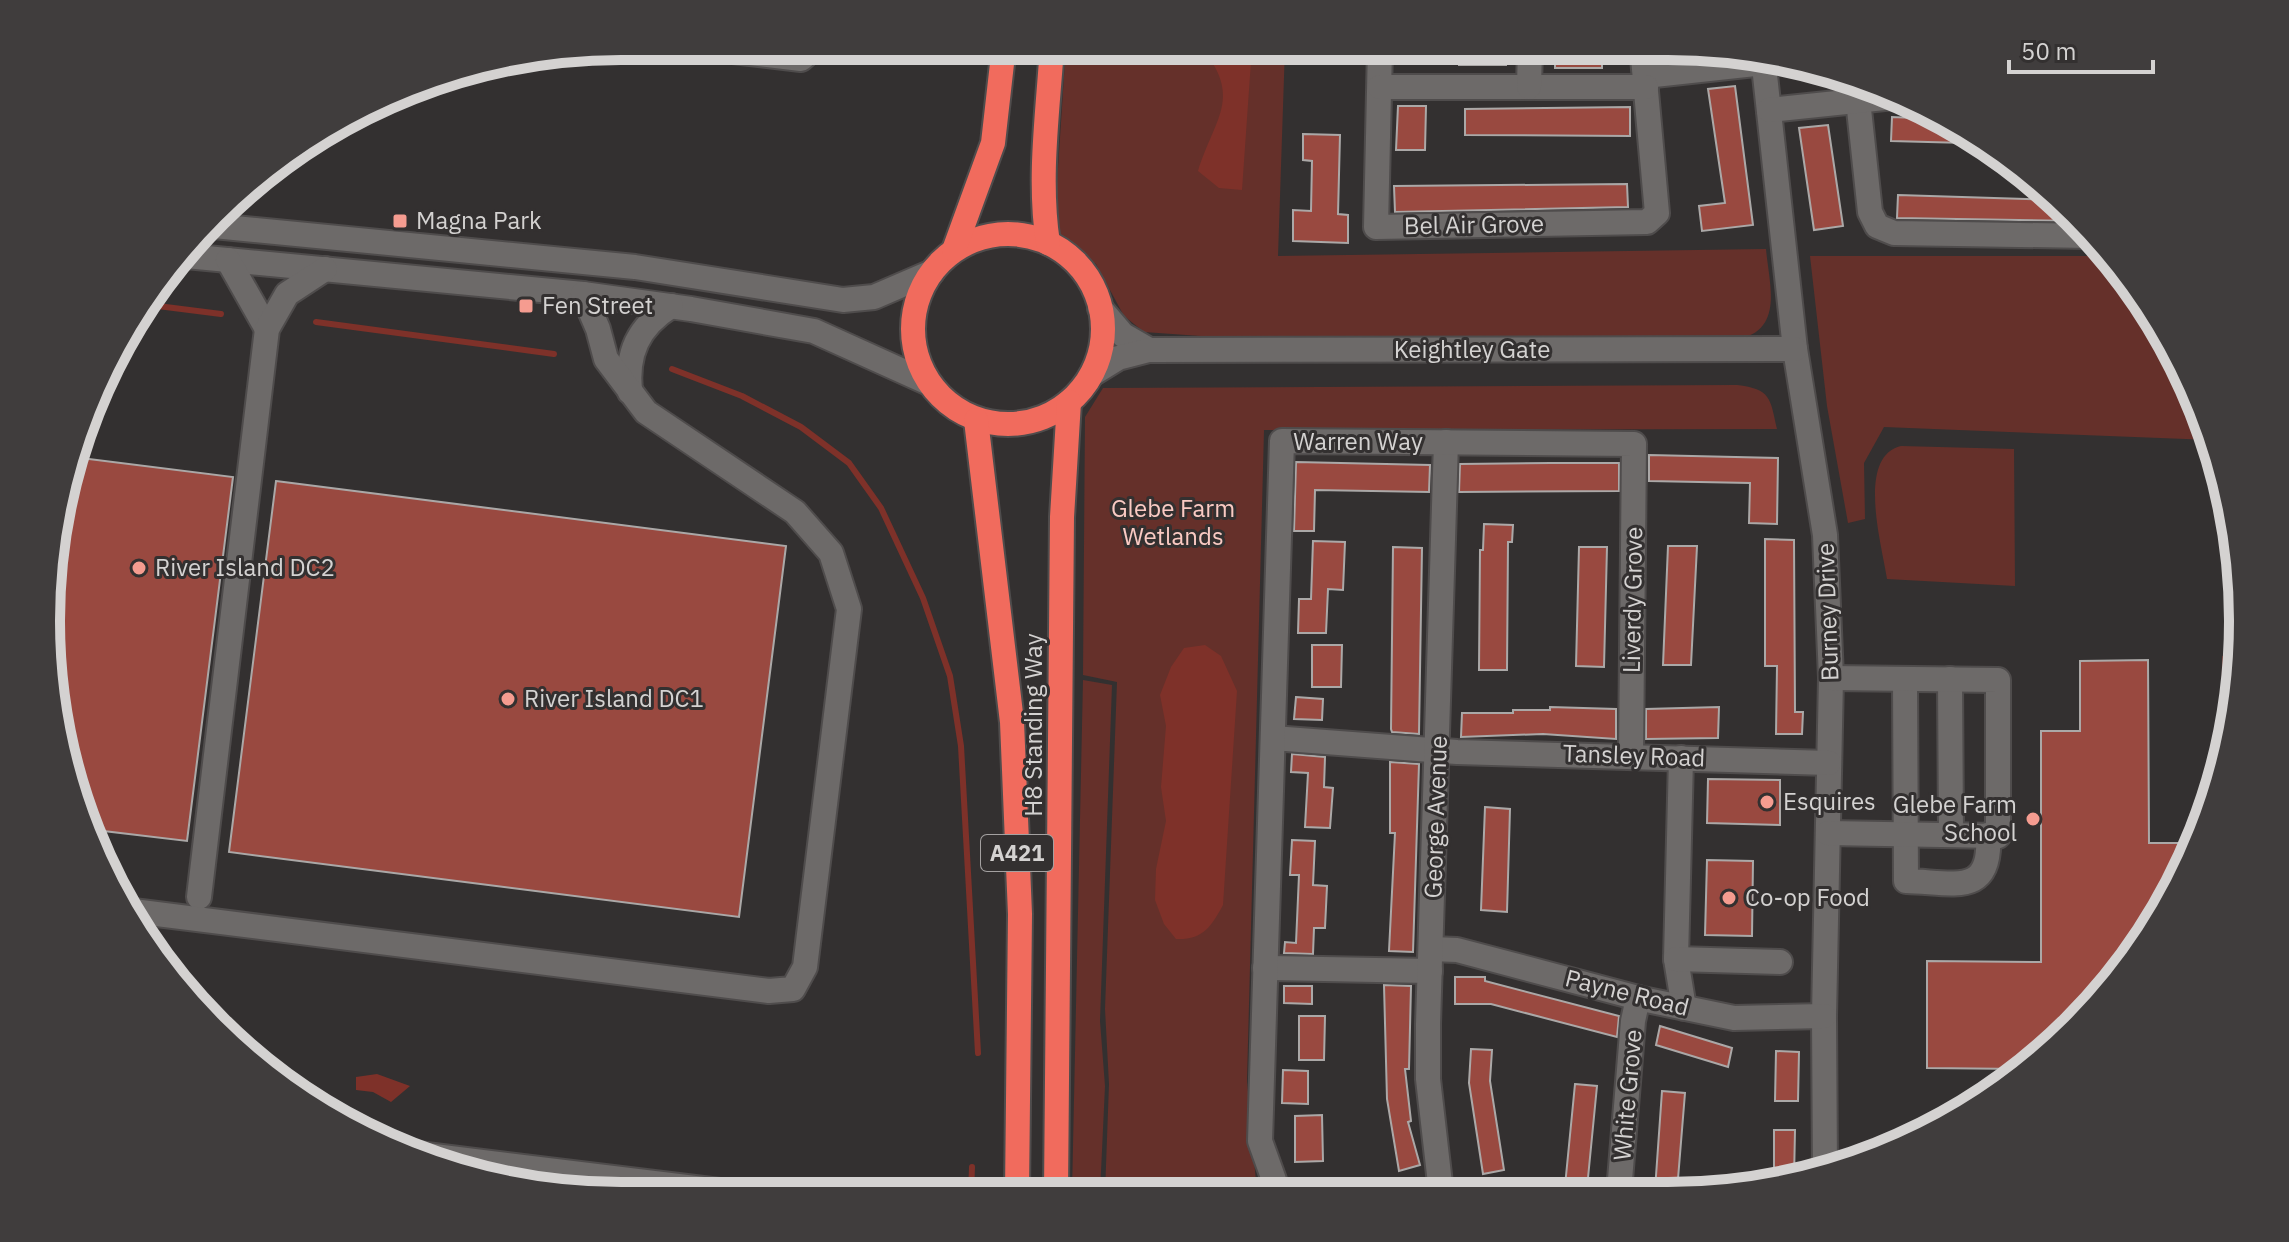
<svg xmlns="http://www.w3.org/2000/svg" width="2289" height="1242" font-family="'IBM Plex Sans',sans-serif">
<rect width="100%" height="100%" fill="#333030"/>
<g fill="#65302a">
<path d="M1066,46L1285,47L1278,256L1766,249C1769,284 1784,328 1740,339L1271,341L1144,332L1124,316L1096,264L1054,229Z"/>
<path d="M1810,256H2110C2158,307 2187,375 2211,440L1884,427L1864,463L1865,519L1848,523L1827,406Z"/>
<path d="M1737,385C1771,389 1770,398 1777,429L1264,430L1247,1081L1257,1193H1105L1109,1084L1105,1009L1117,682L1083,675L1085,417L1103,388Z"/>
<path d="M1901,446L2014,449L2015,586L1887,579C1882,545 1856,457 1901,446Z"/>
<path d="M2222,656H2239L2238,696L2224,755H2221Z"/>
<path d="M1083,680L1112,685L1100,1021L1105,1086L1100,1193H1072Z"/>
</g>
<g fill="#7e3129">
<path d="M1201,47H1252L1242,190L1219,188L1198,171C1215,117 1243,98 1201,47Z"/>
<path d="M1205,645L1221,656L1237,691L1223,905C1211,927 1203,940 1176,939L1164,924L1155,900L1156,869L1166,821L1161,787L1166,726L1160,695L1171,667L1184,648Z"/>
<path d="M377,1074L410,1086L391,1102L373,1092L356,1090V1077Z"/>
</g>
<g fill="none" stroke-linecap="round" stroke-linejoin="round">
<g stroke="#7e3129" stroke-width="6">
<path d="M142,304L221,314"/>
<path d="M316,322L554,354"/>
<path d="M672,369L742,396L801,427L849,463L881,508L923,598L950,676L961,746L978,1053"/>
<path d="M971,1194L972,1167"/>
</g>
</g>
<g fill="#994940" stroke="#aba8a7" stroke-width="2">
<path d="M1459,47H1507L1506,65H1459Z"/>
<path d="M1555,47H1627L1628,64H1602V68H1555Z"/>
<path d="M1735,86L1753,225L1702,231L1699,206L1725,203L1708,89Z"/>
<path d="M1398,106H1426L1425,150H1396Z"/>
<path d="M1630,107V136L1465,135V109Z"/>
<path d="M1937,115L1966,130L1965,143L1891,141L1892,117L1937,119Z"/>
<path d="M1828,125L1843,226L1814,230L1799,128Z"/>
<path d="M1303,134L1340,135L1338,214L1348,215V243L1293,241V210L1311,211L1312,161L1303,160Z"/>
<path d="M1627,184L1628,207L1395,212L1394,186Z"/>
<path d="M1898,195L2057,200L2077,221L1897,218Z"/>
<path d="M1649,455L1778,458L1777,524L1749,523L1750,483L1649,481Z"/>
<path d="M73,457L233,477L187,841L87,829L47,659L65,473Z"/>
<path d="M1296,462L1430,465L1429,492L1315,490L1314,531H1294Z"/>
<path d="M1551,463H1619V491L1459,492L1460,464Z"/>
<path d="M276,481L786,546L739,917L229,852Z"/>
<path d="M1484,524L1513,525L1512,542H1508L1507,670H1479L1480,550H1483Z"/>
<path d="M1765,539L1794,540L1795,712H1803L1802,734H1776L1777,666H1765Z"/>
<path d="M1313,541L1345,542L1343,590L1328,589L1326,633H1298L1299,599H1311Z"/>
<path d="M1668,546H1697L1691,665H1663Z"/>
<path d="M1393,547L1422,548L1419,734L1392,732L1391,729Z"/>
<path d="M1579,547H1607L1604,667L1576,666Z"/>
<path d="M1312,645H1342L1341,687H1312Z"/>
<path d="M2148,660L2149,843H2188V859L2166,908L2100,1000L2069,1028H2049V1045L2022,1069L1927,1068V961L2041,962V731H2080V661Z"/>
<path d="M1296,697L1323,699L1322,720L1294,719Z"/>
<path d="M1550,707L1616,709V739L1543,734L1461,737L1462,713H1513V710H1550Z"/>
<path d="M1719,707L1718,738L1646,739V709Z"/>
<path d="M1292,754L1325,757L1324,787L1333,788L1330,828L1305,827L1308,773L1291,772Z"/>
<path d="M1390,762L1419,764L1413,952L1389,951L1395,833H1390Z"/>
<path d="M1708,779L1780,780V825L1707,823Z"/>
<path d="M1485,807L1510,809L1507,912L1481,910Z"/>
<path d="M1292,840L1315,841L1313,885L1327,886L1325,928H1314L1313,954L1284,953L1285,942L1296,943L1299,875H1290Z"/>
<path d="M1707,860L1753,861L1752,936L1705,935Z"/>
<path d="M1455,977H1485V981L1619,1016L1617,1037L1491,1004H1455Z"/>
<path d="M1384,985L1411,986L1409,1069H1405L1411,1121L1408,1122L1420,1165L1399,1171L1387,1099Z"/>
<path d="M1284,986H1312V1004L1284,1003Z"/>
<path d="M1299,1016H1325L1324,1060H1299Z"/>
<path d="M1660,1026L1732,1048L1728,1067L1656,1045Z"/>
<path d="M1471,1049L1492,1050L1490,1081L1504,1170L1483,1174L1469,1083Z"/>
<path d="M1776,1051L1799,1052L1798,1101H1775Z"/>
<path d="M1283,1070L1308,1071V1104L1282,1103Z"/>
<path d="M1575,1084L1597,1086L1587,1188L1565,1186Z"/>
<path d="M1662,1091L1685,1093L1677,1191L1655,1190Z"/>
<path d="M1322,1115L1323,1161L1295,1162V1116Z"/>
<path d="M1774,1130H1795L1794,1179L1774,1184Z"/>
</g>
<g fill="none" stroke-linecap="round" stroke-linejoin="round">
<g stroke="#4f4c4c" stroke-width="28">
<g id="minor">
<path d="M690,46L801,59L816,46"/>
<path d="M1380,47L1376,227L1647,222L1657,213L1642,47"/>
<path d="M1763,57L1795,349L1825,535L1831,678L1824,1016L1825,1172"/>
<path d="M1645,76L1764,63"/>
<path d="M1380,87H1646"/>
<path d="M1529,87L1530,47"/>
<path d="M1858,100L1870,212L1877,226L1894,233L2091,236"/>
<path d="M1769,110L1894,97"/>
<path d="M214,226L635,267L843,300L874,297L932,272"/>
<path d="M186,256L583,294L691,309L814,331L929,383"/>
<path d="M228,260L267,329"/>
<path d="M1100,308L1123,335L1149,350"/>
<path d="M1092,374L1118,358L1149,350L1795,349"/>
<path d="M630,392C626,353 638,327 671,306"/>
<path d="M1905,679L1906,881C1953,882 1992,898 1988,835"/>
<path d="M1950,679L1951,834"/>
<path d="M1273,738L1457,752L1829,763"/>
<path d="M1681,758L1676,959L1684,1008"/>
<path d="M1828,833L1998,836V680L1831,678"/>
<path d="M199,897L267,329L287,294L325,269"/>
<path d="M133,911L769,991L793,989L805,967L849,609L831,553L795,512L646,412L606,359L598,329L583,294"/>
<path d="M1432,949L1457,950L1642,999L1734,1018L1824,1016"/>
<path d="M1676,959L1780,962"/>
<path d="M1265,968L1430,971"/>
<path d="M418,1154L744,1194"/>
<path d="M1441,1192L1428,1079V1024L1446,442"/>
<path d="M1619,1192L1633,1021L1638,998"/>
<path d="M1274,1193V1180L1260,1141L1282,441L1634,444L1631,756"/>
</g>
</g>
<g stroke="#4f4c4c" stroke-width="28">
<g id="highway">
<circle cx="1008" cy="329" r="95"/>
<path d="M1048,243C1038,179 1048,111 1052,46"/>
<path d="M954,250L993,143L1004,46"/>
<path d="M976,420L1012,722L1020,914L1017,1193"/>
<path d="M1056,1193L1062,517L1069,402"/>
</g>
</g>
<use href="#minor" stroke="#6d6a69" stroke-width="24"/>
<use href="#highway" stroke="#f16b5d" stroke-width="24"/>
</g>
<g fill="#f59c90" stroke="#333030" stroke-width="3">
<rect x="392" y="213" width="16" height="16" rx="4"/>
<rect x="518" y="298" width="16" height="16" rx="4"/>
<circle cx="139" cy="568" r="8"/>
<circle cx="508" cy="699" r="8"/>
<circle cx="1767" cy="802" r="8"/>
<circle cx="2033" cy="819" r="8"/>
<circle cx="1729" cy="898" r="8"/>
</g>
<g text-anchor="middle" stroke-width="6" stroke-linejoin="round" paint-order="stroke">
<rect fill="#333030" stroke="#a4a1a1" stroke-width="2" x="981" y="835" width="72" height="36" rx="6"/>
<g font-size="22" font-weight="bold" fill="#d4d2d1">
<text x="1017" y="861">A421</text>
</g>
<g font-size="24" fill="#d4d2d1" stroke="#333030" text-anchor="start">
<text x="416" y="229">Magna Park</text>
<text x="542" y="314">Fen Street</text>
<text x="155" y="576">River Island DC2</text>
<text x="524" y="707">River Island DC1</text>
<text x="1783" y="810">Esquires</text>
<text x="2017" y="813" text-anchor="end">Glebe Farm<tspan x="2017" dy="28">School</tspan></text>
<text x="1745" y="906">Co-op Food</text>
</g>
<g font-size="24" fill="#d4d2d1" stroke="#333030">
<text transform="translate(1474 225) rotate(-1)" y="8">Bel Air Grove</text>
<text x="1472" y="358">Keightley Gate</text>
<text x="1358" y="450">Warren Way</text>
<text transform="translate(1633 600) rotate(-89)" y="8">Liverdy Grove</text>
<text transform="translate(1828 612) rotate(-92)" y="8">Burney Drive</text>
<text transform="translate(1034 725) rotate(-90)" y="8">H8 Standing Way</text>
<text transform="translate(1634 756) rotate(2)" y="8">Tansley Road</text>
<text transform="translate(1436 817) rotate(-88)" y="8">George Avenue</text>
<text transform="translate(1627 993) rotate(14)" y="8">Payne Road</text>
<text transform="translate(1628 1095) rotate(-85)" y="8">White Grove</text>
</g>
<g font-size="24" fill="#facac3" stroke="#333030">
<text x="1173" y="517">Glebe Farm<tspan x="1173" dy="28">Wetlands</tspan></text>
</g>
</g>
<path d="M0 0H2289V1242H0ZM621 60H1668A561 561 0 0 1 2229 621V621A561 561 0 0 1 1668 1182H621A561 561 0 0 1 60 621V621A561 561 0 0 1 621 60Z" fill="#403d3d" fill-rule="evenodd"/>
<path fill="none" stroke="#d4d2d1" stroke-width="10" d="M621 60H1668A561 561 0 0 1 2229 621V621A561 561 0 0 1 1668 1182H621A561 561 0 0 1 60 621V621A561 561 0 0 1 621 60Z"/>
<path d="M2009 60v12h144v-12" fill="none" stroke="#d4d2d1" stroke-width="4"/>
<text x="2021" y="60" font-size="24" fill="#d4d2d1" stroke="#333030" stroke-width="6" paint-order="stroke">50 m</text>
</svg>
